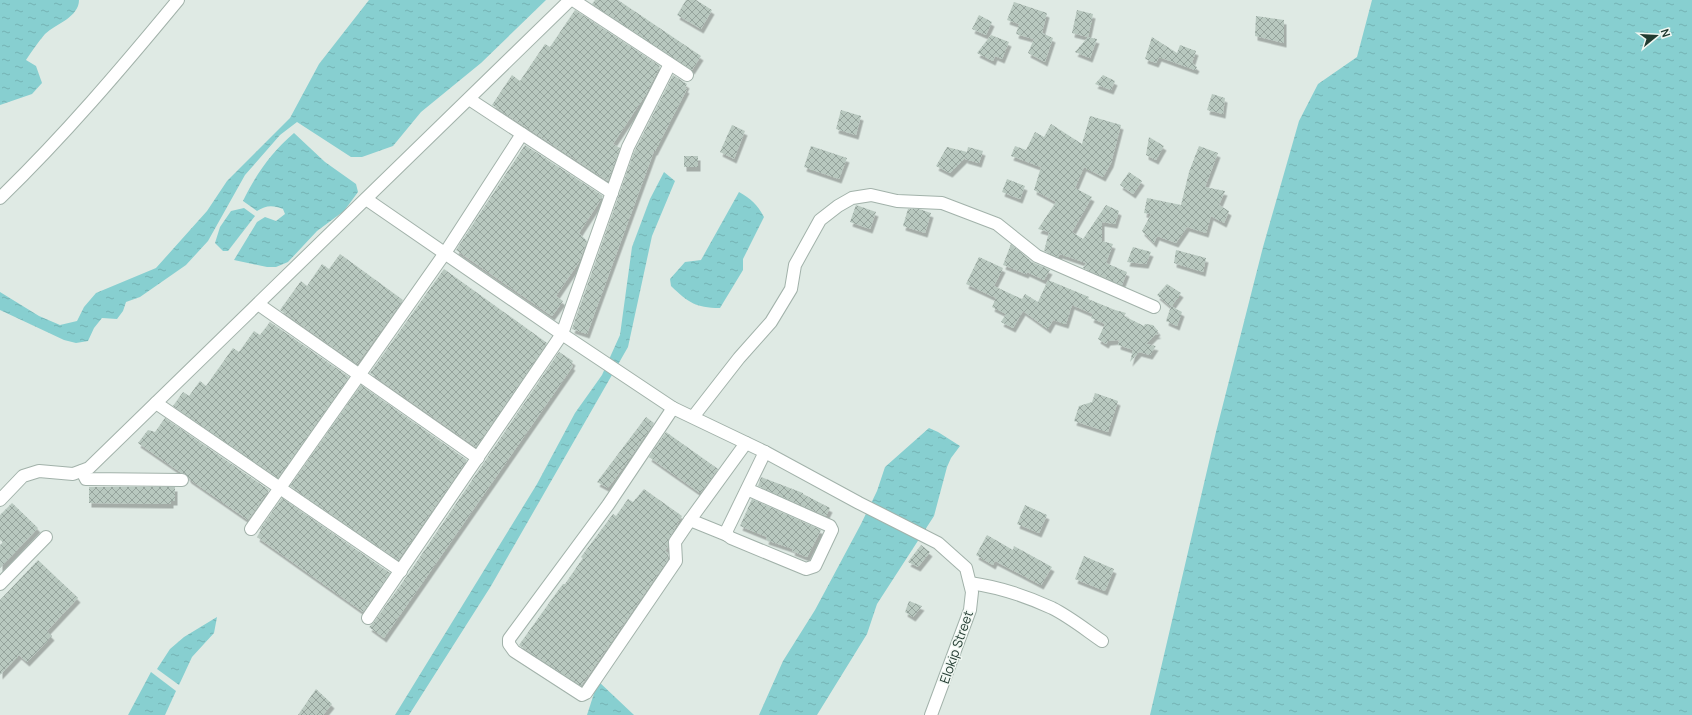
<svg xmlns="http://www.w3.org/2000/svg" width="1692" height="715" font-family="Manrope,sans-serif">
<defs>
<pattern id="water-ripples" width="26" height="14" patternUnits="userSpaceOnUse"><rect width="26" height="14" fill="#87cfd0"/><path d="M2 4q2-2 4 0t4 0M15 11q2-2 4 0t4 0" fill="none" stroke="#74b2b3"/></pattern>
<pattern id="building-cross-hatch" width="8" height="8" patternUnits="userSpaceOnUse"><rect width="8" height="8" fill="#b8c8bf"/><path d="M0 0l8 8M0 8l8-8" fill="none" stroke="#95a39c"/></pattern>
<filter id="shadow"><feDropShadow dx="2.5" dy="4.5" stdDeviation="0" flood-color="#0004"/></filter>
</defs>
<rect width="100%" height="100%" fill="#dfeae4"/>
<g fill="url(#water-ripples)">
<path d="M0,0H79C79,17 56,24 45,34C38,42 32,51 26,60L36,66L42,83L32,94L0,105Z"/>
<path d="M369,0H546L481,63L421,112L393,146L362,157H351L297,122L280,135L245,175L208,241L186,265L140,297L126,302L123,311L117,319L102,318L94,328L88,341L76,343L64,340L0,310V292L39,316L60,325L77,321L84,307L96,293L156,268L207,211L227,181L290,118L319,64Z"/>
<path d="M1372,0H1692V715H1150L1216,432L1263,247L1299,121L1318,84L1357,57Z"/>
<path d="M294,133L325,162L356,184L358,192L344,211L317,231L288,262L276,267H267L234,260L257,222L265,217L276,221L285,214L283,209C273,205 266,205 257,211L243,201C256,174 271,153 294,133Z"/>
<path d="M664,172L675,181L652,236L628,347L491,586L409,715H395L537,484L575,413L602,375L620,335L632,247L650,199Z"/>
<path d="M739,192C751,199 757,204 764,217L743,259V270L720,308C695,308 688,302 671,286L670,279L685,262L701,260Z"/>
<path d="M244,208L255,216L228,251H223L215,243L220,227L231,211Z"/>
<path d="M929,428L938,432L960,446L951,458L947,467L934,516L877,604L867,634L817,715H759L783,661L815,610L861,524L877,491L885,467Z"/>
<path d="M217,617L214,633L192,657L179,685L157,669L170,649L184,637Z"/>
<path d="M151,672L176,691L165,715H128Z"/>
<path d="M598,681L634,715H587Z"/>
</g>
<g fill="url(#building-cross-hatch)" filter="url(#shadow)">
<path d="M595,0H618L701,56L692,70L592,4Z"/>
<path d="M686,0H696L712,10L701,29L677,15Z"/>
<path d="M1014,2L1047,13L1042,33L1053,38L1045,62L1028,53L1034,39L1016,34L1019,24L1007,20Z"/>
<path d="M575,10L660,66L646,94L613,144L620,148L608,181L492,105L512,75L520,81L545,44L550,47Z"/>
<path d="M1077,10L1093,14L1088,37L1072,33Z"/>
<path d="M979,15L992,22L986,35L972,29Z"/>
<path d="M1256,16L1284,20V43L1255,36Z"/>
<path d="M991,35L1009,42L1002,59L995,56L993,61L977,53Z"/>
<path d="M1088,37L1097,39L1090,58L1075,52Z"/>
<path d="M1152,37L1177,53L1180,45L1196,51L1192,63L1197,67L1195,70L1159,57L1156,63L1145,59Z"/>
<path d="M673,75L687,84L685,88L687,89L655,151H654L587,334L572,329L634,152Z"/>
<path d="M1103,75L1115,81L1111,90L1095,84Z"/>
<path d="M1212,94L1225,98L1223,114L1207,110Z"/>
<path d="M841,110L861,116L856,135L836,129Z"/>
<path d="M1090,116L1121,125L1111,163L1103,177L1084,167L1075,188L1092,197L1072,232L1083,239L1106,205L1119,211L1115,224L1102,222V241L1113,244L1106,263L1127,272L1122,285L1083,268L1086,263L1060,254L1058,257L1044,251L1049,232L1038,229L1056,202L1034,190L1041,167L1011,156L1015,146L1026,150L1035,132L1044,137L1051,124L1082,144Z"/>
<path d="M732,125L745,131L734,159L720,152Z"/>
<path d="M1149,137L1164,146L1156,160L1146,155Z"/>
<path d="M525,145L603,196L579,233L587,241L579,262L556,296L563,301L552,316L456,250Z"/>
<path d="M811,146L847,158L839,179L804,167Z"/>
<path d="M1199,146L1218,153L1205,187L1225,191L1219,205L1229,211L1224,223L1211,216L1206,233L1187,227L1176,243L1157,236L1154,243L1142,231L1151,214L1144,213L1147,198L1181,205L1189,172Z"/>
<path d="M947,147L967,152L968,147L983,151L979,163L965,159L966,157L950,173L936,166Z"/>
<rect x="684" y="156" width="14" height="11"/>
<path d="M1129,172L1142,181L1133,194L1120,185Z"/>
<path d="M1007,179L1025,186L1020,199L1002,192Z"/>
<path d="M856,205L876,212L870,229L850,222Z"/>
<path d="M908,209H919L931,213L925,233L903,226Z"/>
<path d="M1011,244L1032,262L1050,270L1044,280L1027,272L1026,274L1003,265Z"/>
<path d="M1133,247L1151,252L1146,264L1127,262Z"/>
<path d="M1176,250L1206,258L1203,272L1174,263Z"/>
<path d="M340,254L403,300L357,364L280,310L301,281L307,286L322,264L329,269Z"/>
<path d="M979,257L1003,268L994,286L1022,299L1025,294L1038,302L1048,280L1089,297L1088,299L1115,310L1126,313L1124,316L1144,326L1145,324L1153,325L1158,331L1156,333L1159,334L1155,335L1146,344L1156,346L1150,355L1139,352L1130,362L1133,350L1118,345L1119,340L1108,341L1106,344L1098,339L1105,324L1091,318L1093,314L1072,305L1066,324L1053,320L1048,329L1023,311L1013,328L1001,322L1006,314L992,307L996,298L966,284Z"/>
<path d="M444,269L547,343L476,447L370,373Z"/>
<path d="M1167,284L1181,293L1171,307L1157,295Z"/>
<path d="M1171,306L1182,312L1177,326L1166,321Z"/>
<path d="M270,322L349,377L278,478L173,406L183,392L189,396L200,381L206,386L233,348L239,352L254,331L260,335Z"/>
<path d="M559,352L573,361L571,365L573,366L384,638L369,627L374,622L407,576Z"/>
<path d="M361,385L467,460L398,560L290,486Z"/>
<path d="M1095,393L1118,401L1108,432L1074,421L1079,406L1092,402Z"/>
<path d="M646,417L654,423L625,465L608,488L597,482Z"/>
<path d="M165,418L269,490L248,520L189,479L186,474L180,472L138,443L148,430L155,432Z"/>
<path d="M666,432L718,469L700,493L649,457Z"/>
<path d="M761,477L803,493V494L830,508L826,516L758,486Z"/>
<path d="M89,487H175V501H171V504L89,503Z"/>
<path d="M644,489L682,516L669,538L668,546L665,551L668,553V559L581,686L519,645L557,592L563,584H565L583,558L581,557L613,514L616,516L628,499L633,502Z"/>
<path d="M282,498L390,573L363,612L257,537L261,530L260,529Z"/>
<path d="M752,499L821,530L807,557L792,551L793,549L766,540L767,537L740,526Z"/>
<path d="M12,503L38,528L0,568V545L3,542L0,540V515Z"/>
<path d="M1025,505L1047,515L1039,533L1017,524Z"/>
<path d="M987,535L1013,550L1014,546L1052,567L1041,585L995,561L993,565L976,555Z"/>
<path d="M921,545L930,552L918,567L908,562Z"/>
<path d="M1084,556L1114,569L1105,591L1075,579Z"/>
<path d="M38,560L78,598L47,631L52,636L27,662L19,655L0,675V600Z"/>
<path d="M909,601L922,606L913,617L905,612Z"/>
<path d="M316,689L332,704L323,715H298Z"/>
</g>
<g fill="none" stroke-linecap="round" stroke-linejoin="round">
<g stroke="#a2b2aa" stroke-width="14">
<g id="minor">
<path d="M573,0L687,75"/>
<path d="M469,99L612,193"/>
<path d="M0,198C64,136 121,69 178,0"/>
<path d="M366,199L562,334L673,408L765,452L859,503L938,543L966,568L972,592L970,610L931,715"/>
<path d="M258,304L478,458"/>
<path d="M156,403L401,571"/>
<path d="M673,408L608,505L509,639V644L514,651L582,695L586,693L676,561L675,542L690,520L727,535"/>
<path d="M693,417L739,358L771,322L791,289L795,265L820,220L838,206L852,198L871,195L897,201L942,203L997,224L1037,256L1154,307"/>
<path d="M82,471L86,479L182,480"/>
<path d="M747,489L830,526L832,530L815,566L806,569L731,538L727,535V530L765,452"/>
<path d="M0,500L23,476L39,471L73,474L89,468L570,0"/>
<path d="M690,520L746,443"/>
<path d="M251,529L445,253L522,134"/>
<path d="M970,583C999,587 1026,596 1052,608C1070,617 1086,630 1102,641"/>
<path d="M0,584L46,537"/>
<path d="M368,618L562,334L628,147L670,64"/>
</g>
</g>
<use href="#minor" stroke="#fff" stroke-width="12"/>
</g>
<g text-anchor="middle" stroke-width="3" stroke-linejoin="round" paint-order="stroke">
<g font-size="13" fill="#213a30" stroke="#f0f7f2">
<text transform="translate(956 647) rotate(-71)" y="5">Elokip Street</text>
</g>
</g>
<g transform="translate(1656 36) rotate(72)" stroke="#f0f7f2" stroke-width="3" paint-order="stroke">
<path d="M0-3L7 15L0 10L-7 15Z" fill="#213a30"/>
<text y="-6" font-size="11" font-weight="bold" text-anchor="middle" fill="#213a30">N</text>
</g>
</svg>
